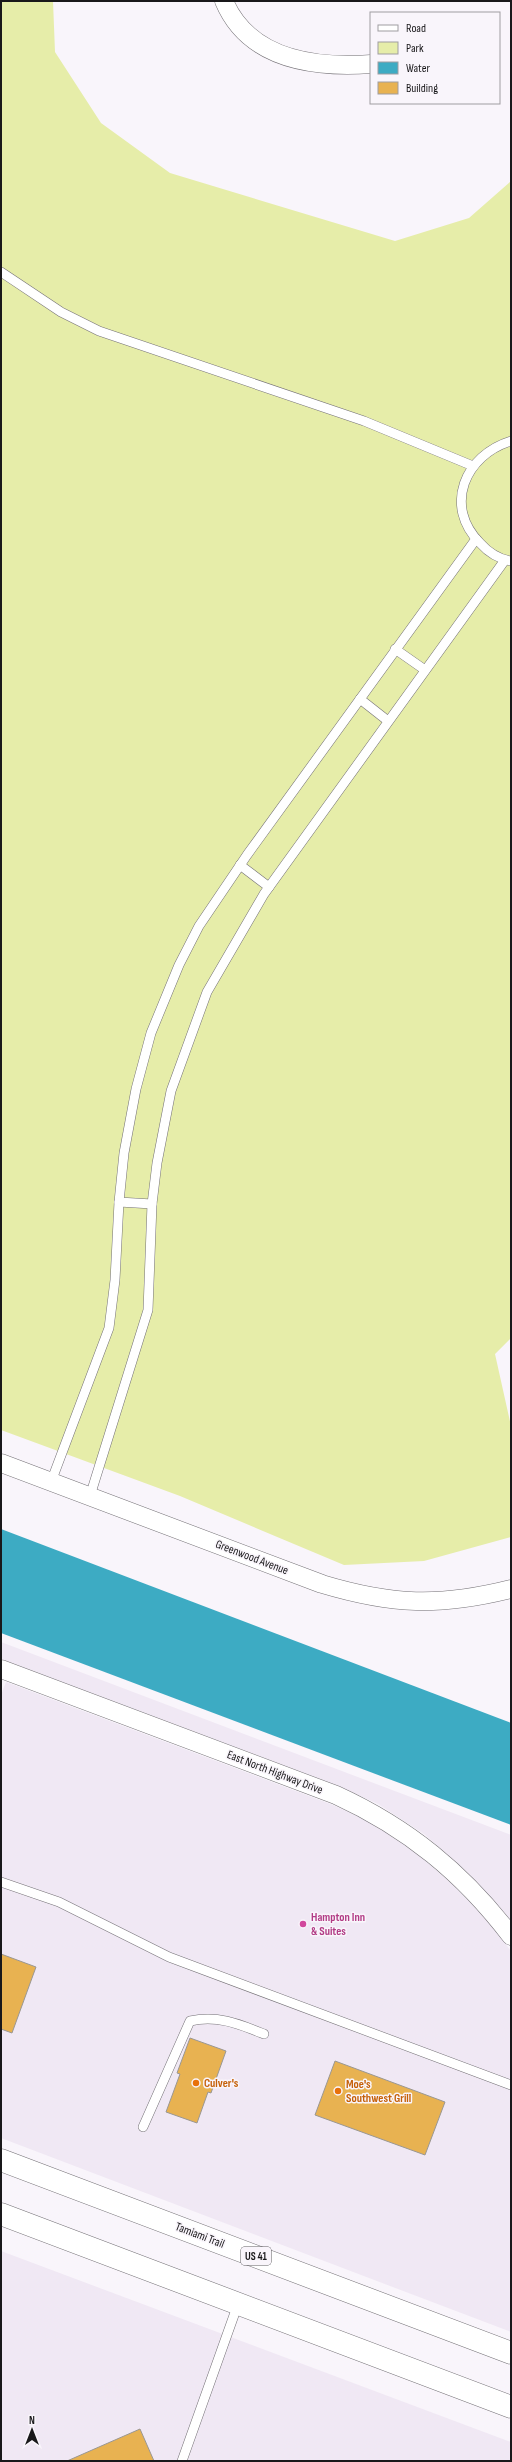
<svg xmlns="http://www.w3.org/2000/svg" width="512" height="2462" font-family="'Sofia Sans Condensed',sans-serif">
<rect width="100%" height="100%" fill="#f9f5fb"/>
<g fill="#f0e8f4">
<path d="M1,1642L511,1835V1920L464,1869L424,1834L378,1804L339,1786L4,1660L1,1658Z"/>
<path d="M6,1682L333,1805L370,1822L413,1850L452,1884L489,1922L511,1951V2332L1,2138V1695Z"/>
<path d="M1,2251L511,2442V2461H1Z"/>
</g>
<path fill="#e6eda9" d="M1,1H53L55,52L101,123L170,173L395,241L469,218L511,181V1338L495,1354L511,1426V1537L424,1561L344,1565L180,1496L1,1430Z"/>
<path fill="#3dabc3" d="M1,1529L511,1723V1825L1,1633Z"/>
<g fill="#e8b251" stroke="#9a9792">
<path d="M1,1954L36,1967L12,2033L1,2029Z"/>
<path d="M190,2038L226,2051L211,2093L208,2092L197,2123L166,2112L180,2074L177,2073Z"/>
<path d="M335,2061L445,2102L425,2155L315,2115Z"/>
<path d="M140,2429L154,2461H67Z"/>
</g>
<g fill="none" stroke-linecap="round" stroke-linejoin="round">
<g stroke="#747176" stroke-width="10">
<g id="lane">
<path d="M1,272L61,312L99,331L364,421L473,466"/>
<path d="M511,441C465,455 443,506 480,543C488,552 499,559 511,561"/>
<path d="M395,649L425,670"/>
<path d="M360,699L388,721"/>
<path d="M240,865L269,887"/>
<path d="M119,1202L152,1204"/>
<path d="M51,1482L109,1328L115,1280L119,1202L124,1153L136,1089L151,1033L179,965L199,926L247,855L476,539"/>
<path d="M90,1496L148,1310L152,1204L157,1163L171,1091L207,992L264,894L505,560"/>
<path d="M1,1882L59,1902L169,1957L511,2085"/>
<path d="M143,2127L190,2021C218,2015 239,2024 264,2034"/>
<path d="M182,2461L238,2304"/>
</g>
</g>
<g stroke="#747176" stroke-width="19">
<g id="street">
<path d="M224,1C249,60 315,68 371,64"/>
<path d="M1,1463L322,1584C392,1605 439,1607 511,1589"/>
<path d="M1,1669L336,1795C408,1828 463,1873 511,1936"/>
</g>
</g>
<g stroke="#747176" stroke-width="23">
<g id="primary">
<path d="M1,2160L511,2353"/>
<path d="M1,2214L511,2407"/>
</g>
</g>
<use href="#lane" stroke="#fff" stroke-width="9"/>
<use href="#street" stroke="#fff" stroke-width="18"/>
<use href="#primary" stroke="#fff" stroke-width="22"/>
</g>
<circle fill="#d1479c" stroke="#f9f5fb" stroke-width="1.5" cx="303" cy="1924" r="4"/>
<g fill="#e8710a" stroke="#f9f5fb" stroke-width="1.5">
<circle cx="196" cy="2083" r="4"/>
<circle cx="338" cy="2091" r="4"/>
</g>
<g text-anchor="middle" stroke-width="3" stroke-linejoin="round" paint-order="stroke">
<rect fill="#f9f5fb" stroke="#5c5a5e" stroke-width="1" x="241" y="2247" width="30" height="18" rx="3"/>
<g font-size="11" font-weight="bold" fill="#19181a">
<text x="256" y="2260">US 41</text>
</g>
<g font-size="12" fill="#19181a" stroke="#f9f5fb">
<text transform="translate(252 1557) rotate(21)" y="4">Greenwood Avenue</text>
<text transform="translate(275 1772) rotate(21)" y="4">East North Highway Drive</text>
<text transform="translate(200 2235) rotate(21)" y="4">Tamiami Trail</text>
</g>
<g font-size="12" font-weight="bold" fill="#b23c85" stroke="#f9f5fb" text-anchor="start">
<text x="311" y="1921">Hampton Inn<tspan x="311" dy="14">&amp; Suites</tspan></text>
</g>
<g font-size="12" font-weight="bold" fill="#c56008" stroke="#f9f5fb" text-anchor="start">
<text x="204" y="2087">Culver's</text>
<text x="346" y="2088">Moe's<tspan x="346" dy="14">Southwest Grill</tspan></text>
</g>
</g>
<rect width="512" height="2462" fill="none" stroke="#19181a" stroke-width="4"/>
<rect x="370" y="12" width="130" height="92" fill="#f9f5fb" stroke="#9f9da1"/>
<rect x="378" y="25" width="20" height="6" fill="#ffffff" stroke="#9f9da1"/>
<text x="406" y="32" font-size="12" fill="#19181a">Road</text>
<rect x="378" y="42" width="20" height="12" fill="#e6eda9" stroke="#9f9da1"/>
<text x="406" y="52" font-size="12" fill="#19181a">Park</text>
<rect x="378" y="62" width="20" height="12" fill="#3dabc3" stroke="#9f9da1"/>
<text x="406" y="72" font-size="12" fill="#19181a">Water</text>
<rect x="378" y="82" width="20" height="12" fill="#e8b251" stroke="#9f9da1"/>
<text x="406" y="92" font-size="12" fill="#19181a">Building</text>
<g transform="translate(32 2430)" stroke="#f9f5fb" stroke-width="3" paint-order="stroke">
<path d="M0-3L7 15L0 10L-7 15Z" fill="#19181a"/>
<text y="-6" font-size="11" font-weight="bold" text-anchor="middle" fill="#19181a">N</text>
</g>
</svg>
